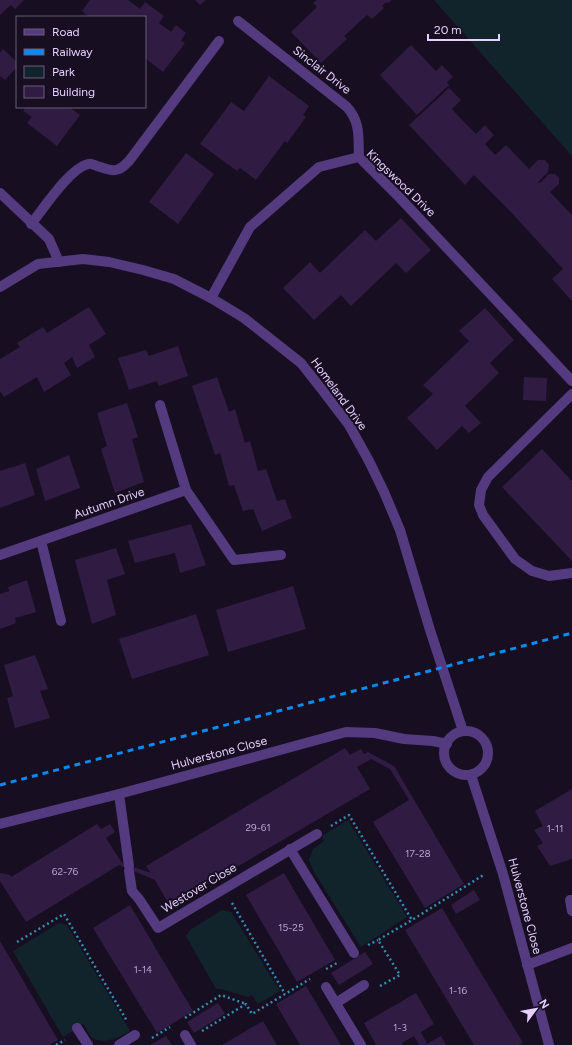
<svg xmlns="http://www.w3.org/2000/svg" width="572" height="1045" font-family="Figtree,sans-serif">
<rect width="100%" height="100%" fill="#180e22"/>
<g fill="#11242c">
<path d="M434,0H572V156Z"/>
<path d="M348,820L407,917L361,947L314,872L309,860L313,849L324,841L322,836Z"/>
<path d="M222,910L231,912L280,991L258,1004L252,995L248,997L221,989H216L186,936L190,930Z"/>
<path d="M59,923L67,925L130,1031C119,1037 105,1045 92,1038C89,1035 86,1028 84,1024L63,1037L13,951Z"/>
</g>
<g fill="#301b42">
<path d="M0,0H24L15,9L11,5L0,15Z"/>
<path d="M90,0H128L140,9L145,2L164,16L159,23L171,32L176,25L186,33L181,41L185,43L163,72L145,58V17H89L82,11Z"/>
<path d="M195,0H206L200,5Z"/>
<path d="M317,0H392L388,3L386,2L382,6L384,8L372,19L367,15L344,36L347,39L321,63L291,32L317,7L313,3Z"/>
<path d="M411,45L436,71L442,65L453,77L447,82L449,85L417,115L380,75Z"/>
<path d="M3,49L17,62V67L5,80L0,76V53Z"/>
<path d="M269,76L309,106L303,115L306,117L287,143L285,141L256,180L240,168L237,171L200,144L231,102L244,111Z"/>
<path d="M449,88L461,100L452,109L462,120L476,134L485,125L494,135L485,144L495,155L506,145L529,169L538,160H545L549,165L548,172L538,182L540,183L549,174H555L559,178V184L550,192L572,215V301L552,279L563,269L509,210L474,175L465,185L409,125Z"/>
<path d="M26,107H69L80,115L57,146L27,123L32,117L23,111Z"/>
<path d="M186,153L214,174L178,224L149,202Z"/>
<path d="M401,218L431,250L406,273L396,263L351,306L341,295L314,320L283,288L310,262L320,273L365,230L376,241Z"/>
<path d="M89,307L106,334L89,345L95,357L77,368L72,357L64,363L71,375L44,392L37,377L4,397L0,391V359L20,347L17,343L43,327L47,333Z"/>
<path d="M485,308L514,340L490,363L499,373L465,406L481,423L469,433L462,426L437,450L407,418L433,394L423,385L469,341L459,331Z"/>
<path d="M178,346L188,376L159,386L157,381L129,390L118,358L146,350L149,356Z"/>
<path d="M217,377L229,412L235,409L245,443L250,441L258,471L266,469L277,501L285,499L292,518L262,531L253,509L243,511L234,485L229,486L220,453L215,455L192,386Z"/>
<path d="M524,377L547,378L546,401L523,400Z"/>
<path d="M127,403L138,437L132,439L144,482L115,493L101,449L107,446L97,413Z"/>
<path d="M542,449L572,481V561L502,487Z"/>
<path d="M69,455L80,488L45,501L36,469Z"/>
<path d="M25,463L35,495L0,508V471Z"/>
<path d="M191,524L206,565L180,573L175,553L135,563L128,541Z"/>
<path d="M116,548L125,574L107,580L116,615L92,624L75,560Z"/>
<path d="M27,580L36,612L15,618L16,623L0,629V594L9,591L8,587Z"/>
<path d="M293,586L306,629L228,652L216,610Z"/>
<path d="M196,614L209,655L132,679L119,639Z"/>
<path d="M35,655L48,689L40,691L50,718L15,728L7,698L13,696L4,665Z"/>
<path d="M345,748L350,755L361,749L364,754L368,752L394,766L464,884L425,908L373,822L409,800L390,769L371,759L357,767L370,789L170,906L155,880L119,865L26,922L0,881V873L10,875L11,877L97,824L101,829L110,824L115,832L106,838L122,863L151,873L146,866Z"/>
<path d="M572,789V859L550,866L537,846L543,843L534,830L543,826L535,811Z"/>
<path d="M284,873L335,960L297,982L246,895Z"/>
<path d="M474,890L480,900L456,914L451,905Z"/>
<path d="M130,905L193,1011L157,1033L93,928Z"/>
<path d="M442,908L523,1043L519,1045H474L405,930Z"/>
<path d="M0,941L58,1040L49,1045H0Z"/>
<path d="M365,952L373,964L339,985L331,973Z"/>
<path d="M306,986L341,1045H300L276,1004Z"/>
<path d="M416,993L434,1024L421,1032L427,1044L441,1036L446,1045H419L414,1036L402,1043L403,1045H376L364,1023Z"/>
<path d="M218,1003L225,1014L194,1033L187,1022Z"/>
<path d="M263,1021L277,1045H222Z"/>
<path d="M166,1036L172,1045H150Z"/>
</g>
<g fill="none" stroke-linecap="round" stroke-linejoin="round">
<g stroke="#328db0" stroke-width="2.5" stroke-dasharray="2 3" stroke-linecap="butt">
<path d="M331,826L349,815L412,920L485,874"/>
<path d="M232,903L285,994"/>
<path d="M17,942L64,914L127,1021"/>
<path d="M368,945L378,940"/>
<path d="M326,969L339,962"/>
<path d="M380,986L400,975L378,940L412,920"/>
<path d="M185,1018L221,995L246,1004"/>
<path d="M202,1031L246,1004L252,1014L310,979"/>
<path d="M152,1038L170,1027"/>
<path d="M56,1045L65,1040"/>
</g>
<path stroke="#543a7f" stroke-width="10" d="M572,394L488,477L481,490L479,505L483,515L515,559L532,571L549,576L572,573"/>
<g stroke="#543a7f" stroke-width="10">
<path d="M238,21L347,107C361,123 358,137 359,157"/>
<path d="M0,193L49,239L59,262"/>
<path d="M31,224C44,208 69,169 88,164C91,163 94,165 97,166C112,171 117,174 129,161L219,41"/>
<path d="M0,287L38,264L83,259L109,262L143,270L174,279L211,298L244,318L301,363L323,391L349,425L369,461L384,492L400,530L430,630L463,731"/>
<path d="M211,298L250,227L319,167L359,157L400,198L572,381"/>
<path d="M160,405L186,490"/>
<path d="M41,541L61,621"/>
<path d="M0,555L186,490L234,560L281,555"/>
<circle cx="466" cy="753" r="22"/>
<path d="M471,775L503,874L549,1045"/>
<path d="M119,794L129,866"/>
<path d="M0,824L119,794L346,732L375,733L404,739L433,741L447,744"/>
<path d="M290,849L354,953"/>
<path d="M129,871L132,891L139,899L158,928L317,834"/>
<path d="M572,900H570L572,911"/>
<path d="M527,965L572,948"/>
<path d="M326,987L361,1045"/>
<path d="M336,1003L364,985"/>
<path d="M77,1028L88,1045"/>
<path d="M185,1035L191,1045"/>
<path d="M119,1045L135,1035"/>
</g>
<path stroke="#078cf3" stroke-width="3" stroke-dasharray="6 5" stroke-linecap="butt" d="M0,785L572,633"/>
</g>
<g text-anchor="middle" stroke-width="4" stroke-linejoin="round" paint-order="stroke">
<g font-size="10" fill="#b8a3cf">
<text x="258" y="831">29-61</text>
<text x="555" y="832">1-11</text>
<text x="418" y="857">17-28</text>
<text x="65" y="875">62-76</text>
<text x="291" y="931">15-25</text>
<text x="143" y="973">1-14</text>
<text x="458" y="994">1-16</text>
<text x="400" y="1031">1-3</text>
</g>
<g font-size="12" fill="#e5d0fe" stroke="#180e22">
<text transform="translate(322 70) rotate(38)" y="4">Sinclair Drive</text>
<text transform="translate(401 183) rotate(44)" y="4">Kingswood Drive</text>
<text transform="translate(339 394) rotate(54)" y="4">Homeland Drive</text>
<text transform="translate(109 503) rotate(-19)" y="4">Autumn Drive</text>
<text transform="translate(219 753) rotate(-15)" y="4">Hulverstone Close</text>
<text transform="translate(199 888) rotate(-31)" y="4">Westover Close</text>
<text transform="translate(525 906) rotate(75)" y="4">Hulverstone Close</text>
</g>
</g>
<rect x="16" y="16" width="130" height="92" fill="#180e22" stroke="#6a5c7a"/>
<rect x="24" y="29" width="20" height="6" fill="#543a7f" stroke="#6a5c7a"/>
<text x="52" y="36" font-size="12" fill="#e5d0fe">Road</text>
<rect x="24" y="49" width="20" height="6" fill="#078cf3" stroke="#6a5c7a"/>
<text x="52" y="56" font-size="12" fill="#e5d0fe">Railway</text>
<rect x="24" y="66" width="20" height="12" fill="#11242c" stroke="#6a5c7a"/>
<text x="52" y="76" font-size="12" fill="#e5d0fe">Park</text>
<rect x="24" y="86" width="20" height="12" fill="#301b42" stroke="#6a5c7a"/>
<text x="52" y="96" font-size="12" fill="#e5d0fe">Building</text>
<g transform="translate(536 1009) rotate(58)" stroke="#180e22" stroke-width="3" paint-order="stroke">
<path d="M0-3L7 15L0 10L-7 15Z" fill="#e5d0fe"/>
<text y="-6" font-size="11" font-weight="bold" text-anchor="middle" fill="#e5d0fe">N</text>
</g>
<path d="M428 34v6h71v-6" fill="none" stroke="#e5d0fe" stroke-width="2"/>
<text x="434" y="34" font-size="12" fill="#e5d0fe" stroke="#180e22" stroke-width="3" paint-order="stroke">20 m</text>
</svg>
